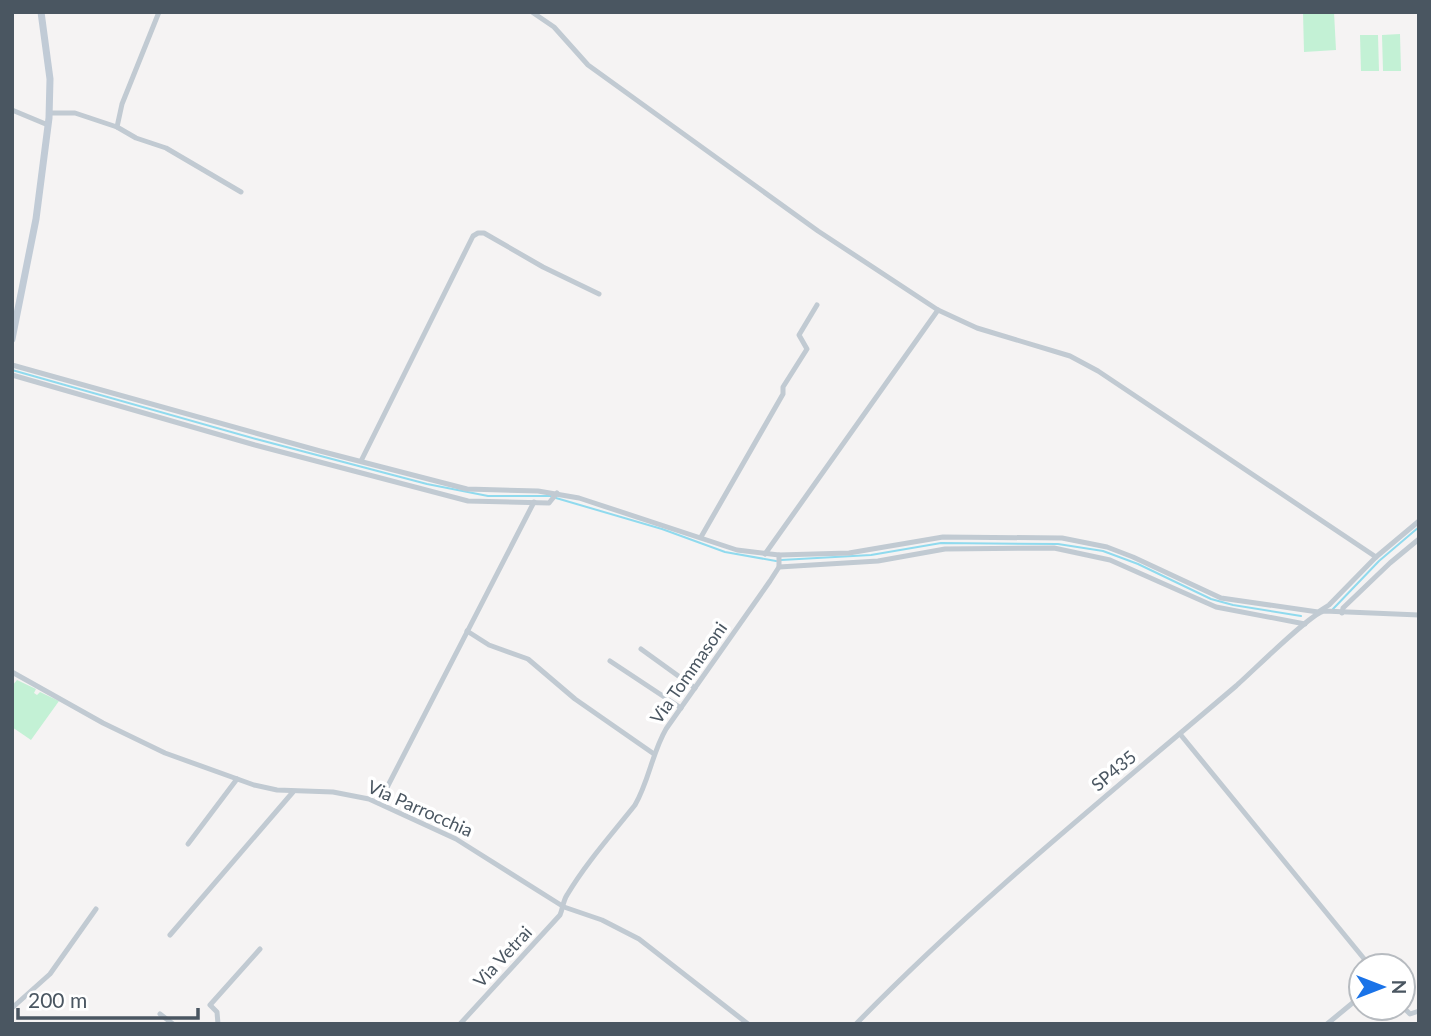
<svg xmlns="http://www.w3.org/2000/svg" width="1431" height="1036" font-family="Lato,sans-serif">
<rect width="100%" height="100%" fill="#f5f3f3"/>
<g fill="#c3f1d5">
<path d="M1303,12H1334L1336,50L1304,52Z"/>
<path d="M1400,34L1401,71H1383L1382,35Z"/>
<path d="M1360,35H1378L1379,71H1361Z"/>
<path d="M17,680L36,689L34,693L37,695L40,692L59,701L31,740L12,727V686Z"/>
</g>
<g fill="none" stroke-linecap="round" stroke-linejoin="round">
<g stroke="#90daee" stroke-width="2">
<path d="M12,370L256,439L427,484L488,496H551"/>
<path d="M556,498L662,529L725,552L776,561"/>
<path d="M781,560L871,555L941,543L1058,544L1103,551L1138,564L1211,599L1233,605L1301,616"/>
<path d="M1333,609L1379,561L1419,527"/>
</g>
<g stroke="#c1cad2" stroke-width="5">
<path d="M532,12L554,27L588,65L818,231L938,310L977,328L1070,356L1098,371L1376,557"/>
<path d="M12,110L48,125"/>
<path d="M50,113H75L117,127L136,138L166,148L241,192"/>
<path d="M117,127L122,104L159,12"/>
<path d="M12,365L320,451L467,489L538,491L579,498L737,550L779,555L849,553L943,537L1062,538L1107,547L1133,557L1221,598L1318,612L1329,605L1376,557L1419,521"/>
<path d="M12,375L255,445L468,501L549,503L557,493"/>
<path d="M361,461L473,236L478,233H484L543,267L599,294"/>
<path d="M701,537L783,394V387L807,349L799,335L817,305"/>
<path d="M765,554L938,310"/>
<path d="M779,567L878,561L945,549L1054,548L1110,560L1216,607L1305,624"/>
<path d="M1342,613L1343,608L1390,563L1419,539"/>
<path d="M467,631L489,645L528,659L575,699L654,754"/>
<path d="M641,649L695,688"/>
<path d="M610,661L681,708"/>
<path d="M12,672L103,723L165,753L254,785L277,790L333,792L369,799L456,839L564,907L602,920L639,939L748,1024"/>
<path d="M1180,734L1370,966"/>
<path d="M379,803L534,502"/>
<path d="M188,844L237,779"/>
<path d="M170,935L293,792"/>
<path d="M1403,1007L1410,1014L1419,1011"/>
<path d="M12,1008L50,974L96,909"/>
<path d="M160,1014L173,1024"/>
<path d="M218,1024L217,1012L210,1005L260,949"/>
<path d="M460,1024L560,915C563,908 563,901 567,895C586,863 612,834 635,805C649,781 652,753 666,729L770,581L779,567V555"/>
<path d="M856,1024C975,902 1107,796 1236,686C1251,673 1311,613 1324,611L1419,615"/>
<path d="M1327,1024L1361,996"/>
</g>
<path stroke="#c1cbd6" stroke-width="7" d="M12,339L36,219L49,118L50,79L41,12"/>
</g>
<g text-anchor="middle" stroke-width="7" stroke-linejoin="round" paint-order="stroke">
<g font-size="18" fill="#4a5661" stroke="#fff">
<text transform="translate(689 673) rotate(-55)" y="6">Via Tommasoni</text>
<text transform="translate(1114 771) rotate(-40)" y="6">SP435</text>
<text transform="translate(420 809) rotate(24)" y="6">Via Parrocchia</text>
<text transform="translate(503 957) rotate(-47)" y="6">Via Vetrai</text>
</g>
</g>
<rect width="1431" height="1036" fill="none" stroke="#4a5661" stroke-width="28"/>
<g transform="translate(1382 987) rotate(90)"><circle r="33" fill="#ffffff" stroke="#b7bbc0" stroke-width="2"/>
<path d="M0-5L12 26L0 18L-12 26Z" fill="#1a73e8"/>
<text y="-10" font-size="19" font-weight="bold" text-anchor="middle" fill="#4a5661">N</text>
</g>
<path d="M18 1008v10h180v-10" fill="none" stroke="#4a5661" stroke-width="3.5"/>
<text x="28" y="1008" font-size="21" fill="#4a5661" stroke="#ffffff" stroke-width="5" paint-order="stroke">200 m</text>
</svg>
